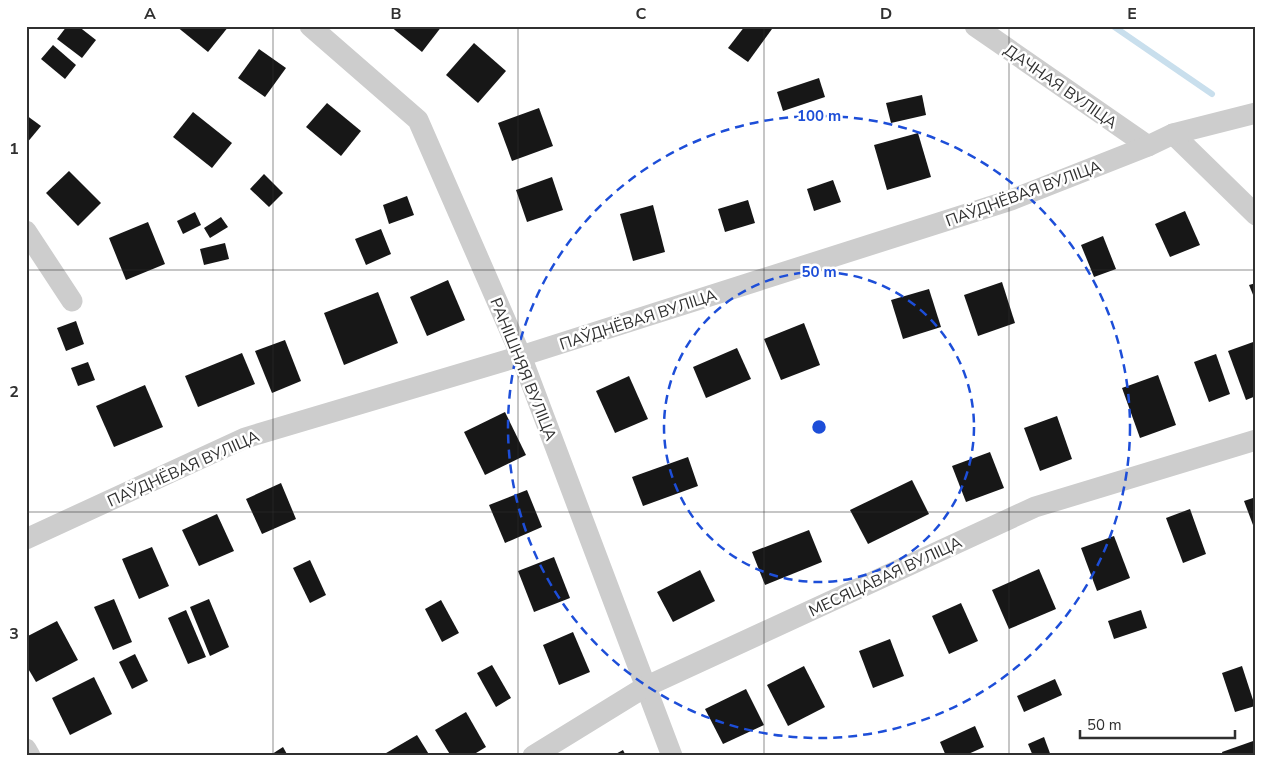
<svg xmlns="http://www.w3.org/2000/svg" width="1282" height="782" font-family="'Nunito Sans',sans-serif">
<rect width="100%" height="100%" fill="#fff"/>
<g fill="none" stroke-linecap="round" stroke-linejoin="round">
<path stroke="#c9dfed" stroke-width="6" d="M1113,26L1212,94"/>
</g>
<g fill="#171717">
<path d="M67,26H78L96,40L82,58L57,39Z"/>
<path d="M176,26H229L208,52Z"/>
<path d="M390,26H442L422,52Z"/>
<path d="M745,26H768L772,29L748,62L728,48Z"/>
<path d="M474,43L506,71L478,103L446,75Z"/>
<path d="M53,45L76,65L65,79L41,59Z"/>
<path d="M259,49L286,68L265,97L238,78Z"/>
<path d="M819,78L825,97L783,111L777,92Z"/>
<path d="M922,95L926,115L891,123L886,103Z"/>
<path d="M327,103L361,131L341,156L306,127Z"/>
<path d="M539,108L553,146L512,161L498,123Z"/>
<path d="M193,112L232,143L212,168L173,137Z"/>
<path d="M26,115L41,126L26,144Z"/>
<path d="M918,133L931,177L887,190L874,145Z"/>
<path d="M69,171L101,203L78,226L46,193Z"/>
<path d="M264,174L283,193L269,207L250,189Z"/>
<path d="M552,177L563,210L527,222L516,190Z"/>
<path d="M833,180L841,202L814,211L807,189Z"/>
<path d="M407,196L414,215L389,224L383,205Z"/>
<path d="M748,200L755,223L725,232L718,209Z"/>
<path d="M653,205L665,252L633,261L620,214Z"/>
<path d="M1185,211L1200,245L1170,257L1155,224Z"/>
<path d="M195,212L201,225L183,234L177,221Z"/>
<path d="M221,217L228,227L210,238L204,228Z"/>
<path d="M148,222L165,264L126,280L109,238Z"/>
<path d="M381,229L391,254L366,265L355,239Z"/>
<path d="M1103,236L1116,269L1094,277L1081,245Z"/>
<path d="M225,243L229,259L204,265L200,249Z"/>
<path d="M448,280L465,320L427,336L410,297Z"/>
<path d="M1002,282L1015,323L978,336L964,295Z"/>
<path d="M1256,283V302L1249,285Z"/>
<path d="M929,289L941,327L903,339L891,300Z"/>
<path d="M378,292L398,343L344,365L324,313Z"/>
<path d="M76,321L84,344L66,351L57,328Z"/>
<path d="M804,323L820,365L781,380L764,339Z"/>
<path d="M285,340L301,381L272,393L255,351Z"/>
<path d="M1256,341V396L1246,400L1228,351Z"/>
<path d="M737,348L751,379L706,398L693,367Z"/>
<path d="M242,353L255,384L198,407L185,376Z"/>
<path d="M1216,354L1230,394L1209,402L1194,362Z"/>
<path d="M88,362L95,380L78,386L71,368Z"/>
<path d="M1158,375L1176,425L1140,438L1122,388Z"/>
<path d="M629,376L648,419L615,433L596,391Z"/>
<path d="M145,385L163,427L114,447L96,406Z"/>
<path d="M505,412L526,455L485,475L464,432Z"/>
<path d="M1057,416L1072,459L1040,471L1024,428Z"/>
<path d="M990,452L1004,488L966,502L952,466Z"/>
<path d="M688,457L698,486L643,506L632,477Z"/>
<path d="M912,480L929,514L868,544L850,510Z"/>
<path d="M281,483L296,519L262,534L246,499Z"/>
<path d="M527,490L542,527L505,543L489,505Z"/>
<path d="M1256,497V533L1244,501Z"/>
<path d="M1190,509L1206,554L1183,563L1166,518Z"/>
<path d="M217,514L234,551L199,566L182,530Z"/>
<path d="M809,530L822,562L765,585L752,552Z"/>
<path d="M1114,536L1130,578L1097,591L1081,548Z"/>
<path d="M152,547L169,586L139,599L122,559Z"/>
<path d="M554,557L570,598L534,612L518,571Z"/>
<path d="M310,560L326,595L310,603L293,568Z"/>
<path d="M1039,569L1056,609L1009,629L992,590Z"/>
<path d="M700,570L715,601L673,622L657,592Z"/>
<path d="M114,599L132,642L113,650L94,607Z"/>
<path d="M209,599L229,647L210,656L190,607Z"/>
<path d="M441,600L459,633L442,642L425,609Z"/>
<path d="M961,603L978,641L949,654L932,616Z"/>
<path d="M186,610L206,657L188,664L168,618Z"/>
<path d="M1141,610L1147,628L1114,639L1108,621Z"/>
<path d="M57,621L78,660L36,682L26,665V637Z"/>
<path d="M573,632L590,672L559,685L543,645Z"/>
<path d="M890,639L904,676L873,688L859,651Z"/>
<path d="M135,654L148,681L132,689L119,662Z"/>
<path d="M492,665L511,698L496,707L477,673Z"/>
<path d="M804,666L825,707L788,726L767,685Z"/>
<path d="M1242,666L1255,706L1235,712L1222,673Z"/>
<path d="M94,677L112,714L70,735L52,698Z"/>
<path d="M1055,679L1062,695L1024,712L1017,696Z"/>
<path d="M746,689L764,725L723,744L705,709Z"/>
<path d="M466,712L486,747L471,756H451L435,730Z"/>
<path d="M975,726L984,747L966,755L967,756H946L940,742Z"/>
<path d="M417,735L430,756H381Z"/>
<path d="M1044,737L1051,756H1033L1028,744Z"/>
<path d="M1256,740V756H1223L1222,752Z"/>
<path d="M283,747L288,756H269Z"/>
<path d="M623,750L626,756H612Z"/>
</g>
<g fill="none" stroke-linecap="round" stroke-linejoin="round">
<g stroke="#cdcdcd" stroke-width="21">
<path d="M310,26L418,120L521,356L672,756"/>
<path d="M975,26L1148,146"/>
<path d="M1173,134L1256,215"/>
<path d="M26,231L72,301"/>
<path d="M26,539L245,438L521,356L1011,200L1148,146L1173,134L1256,113"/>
<path d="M26,749L30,756"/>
<path d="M533,756L645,687L1035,507L1256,440"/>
</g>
</g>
<path fill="none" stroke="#303030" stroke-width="1" stroke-opacity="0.55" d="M273,26V756M518,26V756M764,26V756M1009,26V756M26,270H1256M26,512H1256"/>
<g fill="none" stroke="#1d4ed8" stroke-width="2.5" stroke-dasharray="9 6">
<circle cx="819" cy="427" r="155"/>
<circle cx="819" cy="427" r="311"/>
</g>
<g text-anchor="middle" stroke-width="5" stroke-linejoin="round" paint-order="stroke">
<g font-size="16" fill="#303030" stroke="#fff">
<text transform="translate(1061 86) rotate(35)" y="6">ДАЧНАЯ ВУЛІЦА</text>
<text transform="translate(1023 193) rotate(-20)" y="6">ПАЎДНЁВАЯ ВУЛІЦА</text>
<text transform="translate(638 319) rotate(-18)" y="6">ПАЎДНЁВАЯ ВУЛІЦА</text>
<text transform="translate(524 369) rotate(68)" y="6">РАНІШНЯЯ ВУЛІЦА</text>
<text transform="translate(183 468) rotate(-24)" y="6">ПАЎДНЁВАЯ ВУЛІЦА</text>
<text transform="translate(885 576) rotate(-25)" y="6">МЕСЯЦАВАЯ ВУЛІЦА</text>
</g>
</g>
<circle cx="819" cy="427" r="8" fill="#1d4ed8" stroke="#fff" stroke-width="2.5"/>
<g font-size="15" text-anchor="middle" font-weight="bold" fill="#1d4ed8" stroke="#fff" stroke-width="5" stroke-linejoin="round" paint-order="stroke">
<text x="819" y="121">100 m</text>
<text x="819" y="277">50 m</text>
</g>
<rect width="1282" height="782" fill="none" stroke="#ffffff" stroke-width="55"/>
<path d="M1080 730v8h155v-8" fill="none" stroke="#303030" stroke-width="2.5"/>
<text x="1087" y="730" font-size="15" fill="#303030" stroke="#ffffff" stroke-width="4" paint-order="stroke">50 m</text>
<rect x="28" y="28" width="1226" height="726" fill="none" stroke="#303030" stroke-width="2"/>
<g font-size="16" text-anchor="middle" font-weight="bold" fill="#303030">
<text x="150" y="19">A</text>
<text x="396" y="19">B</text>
<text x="641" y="19">C</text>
<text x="886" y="19">D</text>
<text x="1132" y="19">E</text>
<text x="14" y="154">1</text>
<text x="14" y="397">2</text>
<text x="14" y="639">3</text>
</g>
</svg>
